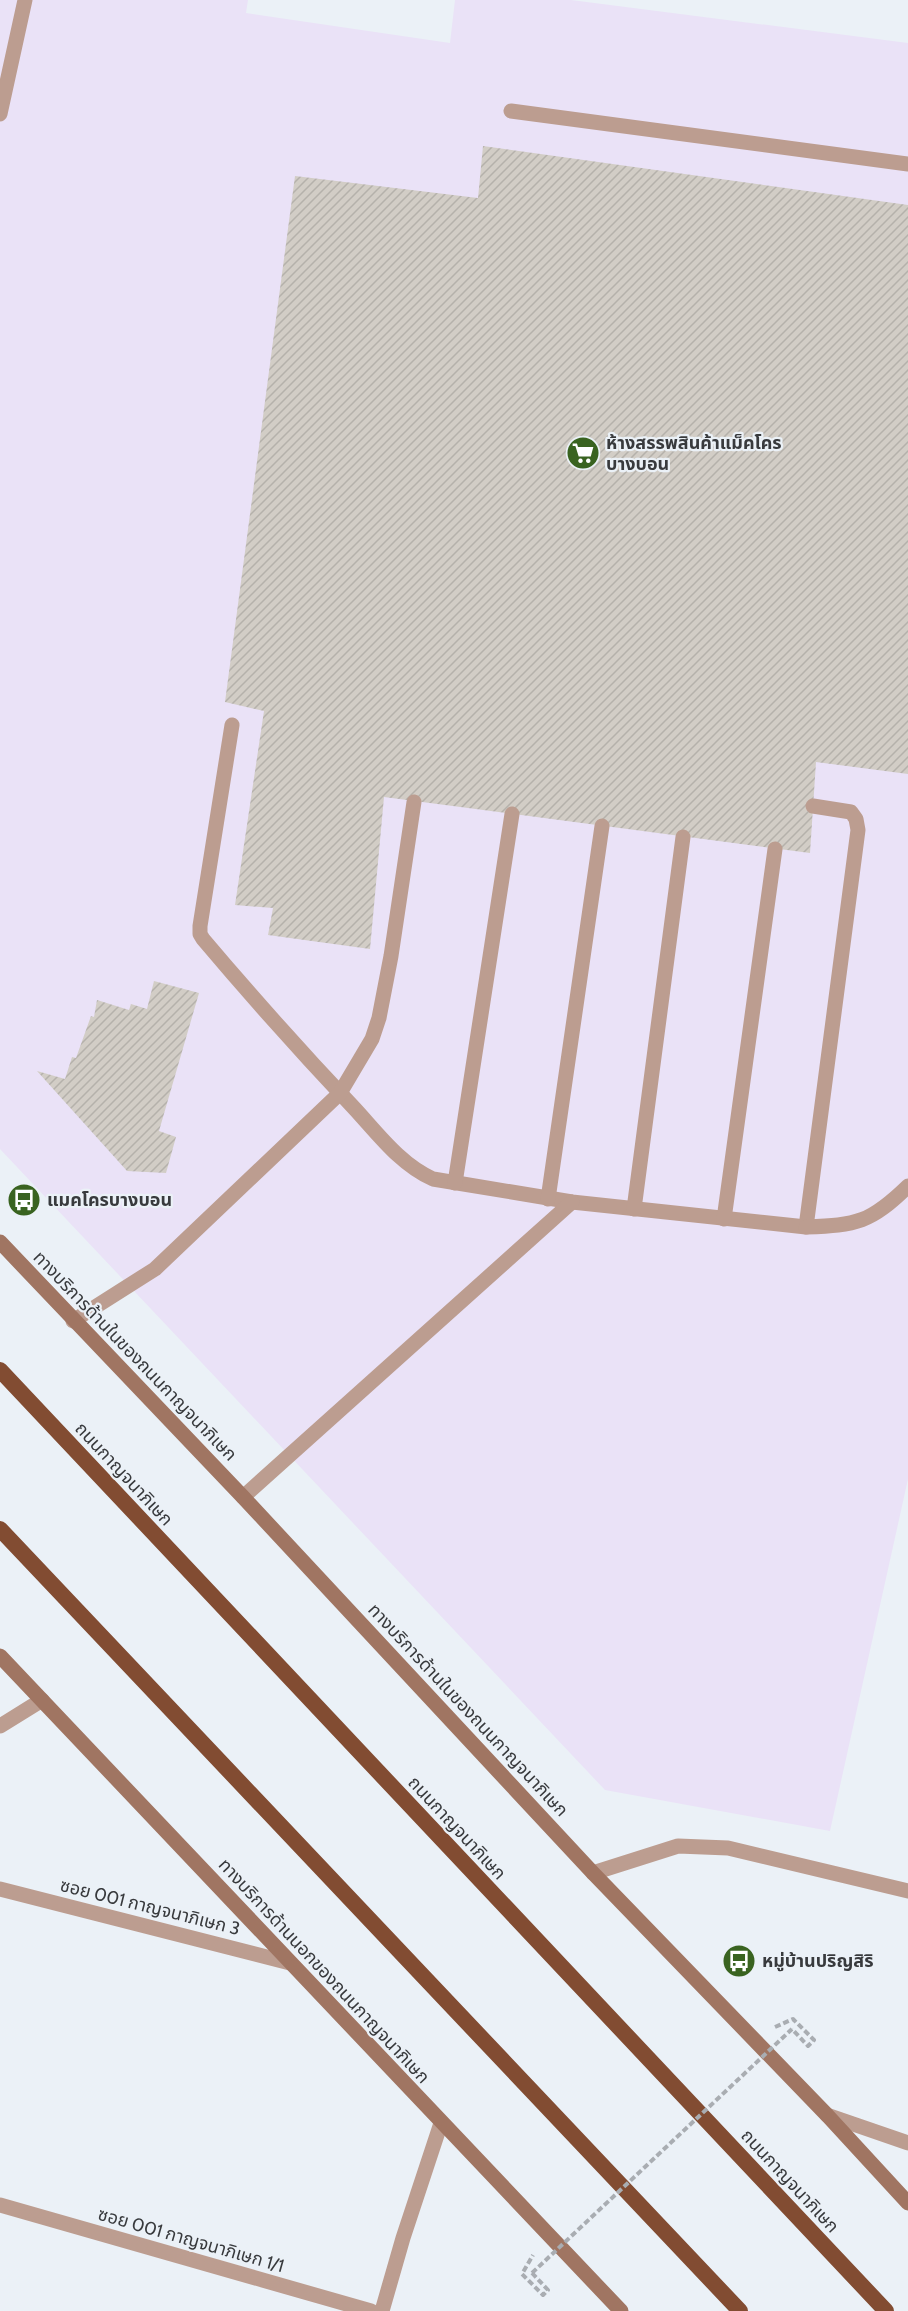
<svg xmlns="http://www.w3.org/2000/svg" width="908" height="2311" font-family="Cabin,'Noto Sans Thai',sans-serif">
<defs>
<pattern id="building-hatch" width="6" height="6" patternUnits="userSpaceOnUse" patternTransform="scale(1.5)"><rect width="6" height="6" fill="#d2cdc6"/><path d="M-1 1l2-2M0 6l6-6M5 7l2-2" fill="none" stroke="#b5b1ab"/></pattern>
</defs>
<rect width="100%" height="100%" fill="#ebf1f7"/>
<path fill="#eae2f7" d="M0,0H248L246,13L450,43L455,0H571L908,43V1479L830,1831L605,1790L0,1149Z"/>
<g fill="url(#building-hatch)">
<path d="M483,146L908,205V774L816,762L810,853L384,797L370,949L268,935L273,908L235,905L264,711L225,702L295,176L478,198Z"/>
<path d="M154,981L199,993L159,1131L176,1137L166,1173L127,1171L37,1071L65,1079L72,1057L76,1058L91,1016L94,1017L97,1000L129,1010L131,1004L147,1009Z"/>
</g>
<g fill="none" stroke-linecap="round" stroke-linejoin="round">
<g stroke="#a9adb2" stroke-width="4" stroke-dasharray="6 3" stroke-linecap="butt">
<path d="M775,2027L793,2019L814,2040L808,2046L792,2029"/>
<path d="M532,2273L548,2290L543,2295L522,2274L533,2255"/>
</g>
<g stroke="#bc9d90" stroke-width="15">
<path d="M511,111L908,164"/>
<path d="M0,114L25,0"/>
<path d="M232,725L200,926V934L203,939C252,997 303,1054 355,1109C378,1134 401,1165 433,1179L572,1202L806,1227L858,830L856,819L851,812L813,806"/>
<path d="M455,1183L512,814"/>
<path d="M548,1199L602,826"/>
<path d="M634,1209L683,837"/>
<path d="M724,1219L775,849"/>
<path d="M806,1227C857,1225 870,1223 908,1186"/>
<path d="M73,1321L155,1269L340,1093L372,1039L379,1018L391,956L414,802"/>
<path d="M243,1497L572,1202"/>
<path d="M0,1726L42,1700"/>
</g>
<g stroke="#bc9d90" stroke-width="15">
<path d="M593,1873L678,1846L728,1848L908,1891"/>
<path d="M827,2115L908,2143"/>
<path d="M0,2205L371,2311"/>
<path d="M382,2311L403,2238L441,2123"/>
</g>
<path stroke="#bc9d90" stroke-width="15" d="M0,1889L290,1963"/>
<g stroke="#a07562" stroke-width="15">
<path d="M0,1242L243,1497L593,1873L827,2115L908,2203"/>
<path d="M0,1656L621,2311"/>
</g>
<g stroke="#824c32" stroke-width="16">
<path d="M0,1370L886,2311"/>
<path d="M0,1529L740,2311"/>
</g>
<path stroke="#a9adb2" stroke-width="4" stroke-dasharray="6 3" stroke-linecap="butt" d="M532,2273L792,2029"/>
</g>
<defs>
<g id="supermarket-disc" transform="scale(1.725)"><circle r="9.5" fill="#396320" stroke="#ebf1f7"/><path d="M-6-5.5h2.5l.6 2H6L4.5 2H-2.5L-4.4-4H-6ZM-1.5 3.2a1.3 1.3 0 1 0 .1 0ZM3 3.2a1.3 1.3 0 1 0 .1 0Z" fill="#fff"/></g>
<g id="bus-disc" transform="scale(1.725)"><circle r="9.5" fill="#396320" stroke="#ebf1f7"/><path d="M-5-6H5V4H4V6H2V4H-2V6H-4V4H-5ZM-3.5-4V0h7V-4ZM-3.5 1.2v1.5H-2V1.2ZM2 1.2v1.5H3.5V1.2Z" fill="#fff"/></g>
</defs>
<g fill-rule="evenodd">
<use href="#supermarket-disc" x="583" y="453"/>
<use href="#bus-disc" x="24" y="1200"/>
<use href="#bus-disc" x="739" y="1961"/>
</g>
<g text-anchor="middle" stroke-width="4.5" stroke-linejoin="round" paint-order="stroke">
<g font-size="18" font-weight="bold" fill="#383a3d" stroke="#ebf1f7" text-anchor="start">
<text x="606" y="449">ห้างสรรพสินค้าแม็คโคร<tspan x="606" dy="21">บางบอน</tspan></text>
<text x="47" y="1206">แมคโครบางบอน</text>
<text x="762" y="1967">หมู่บ้านปริญสิริ</text>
</g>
<g font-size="18" fill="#383a3d" stroke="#ebf1f7">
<text transform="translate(135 1356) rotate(46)" y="6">ทางบริการด้านในของถนนกาญจนาภิเษก</text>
<text transform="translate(124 1474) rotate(47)" y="6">ถนนกาญจนาภิเษก</text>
<text transform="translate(468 1710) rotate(47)" y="6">ทางบริการด้านในของถนนกาญจนาภิเษก</text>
<text transform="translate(457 1828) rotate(47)" y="6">ถนนกาญจนาภิเษก</text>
<text transform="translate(150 1907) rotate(14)" y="6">ซอย 001 กาญจนาภิเษก 3</text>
<text transform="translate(324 1971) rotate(47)" y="6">ทางบริการด้านนอกของถนนกาญจนาภิเษก</text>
<text transform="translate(790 2181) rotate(47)" y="6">ถนนกาญจนาภิเษก</text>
<text transform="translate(191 2240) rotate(16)" y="6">ซอย 001 กาญจนาภิเษก 1/1</text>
</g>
</g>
</svg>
